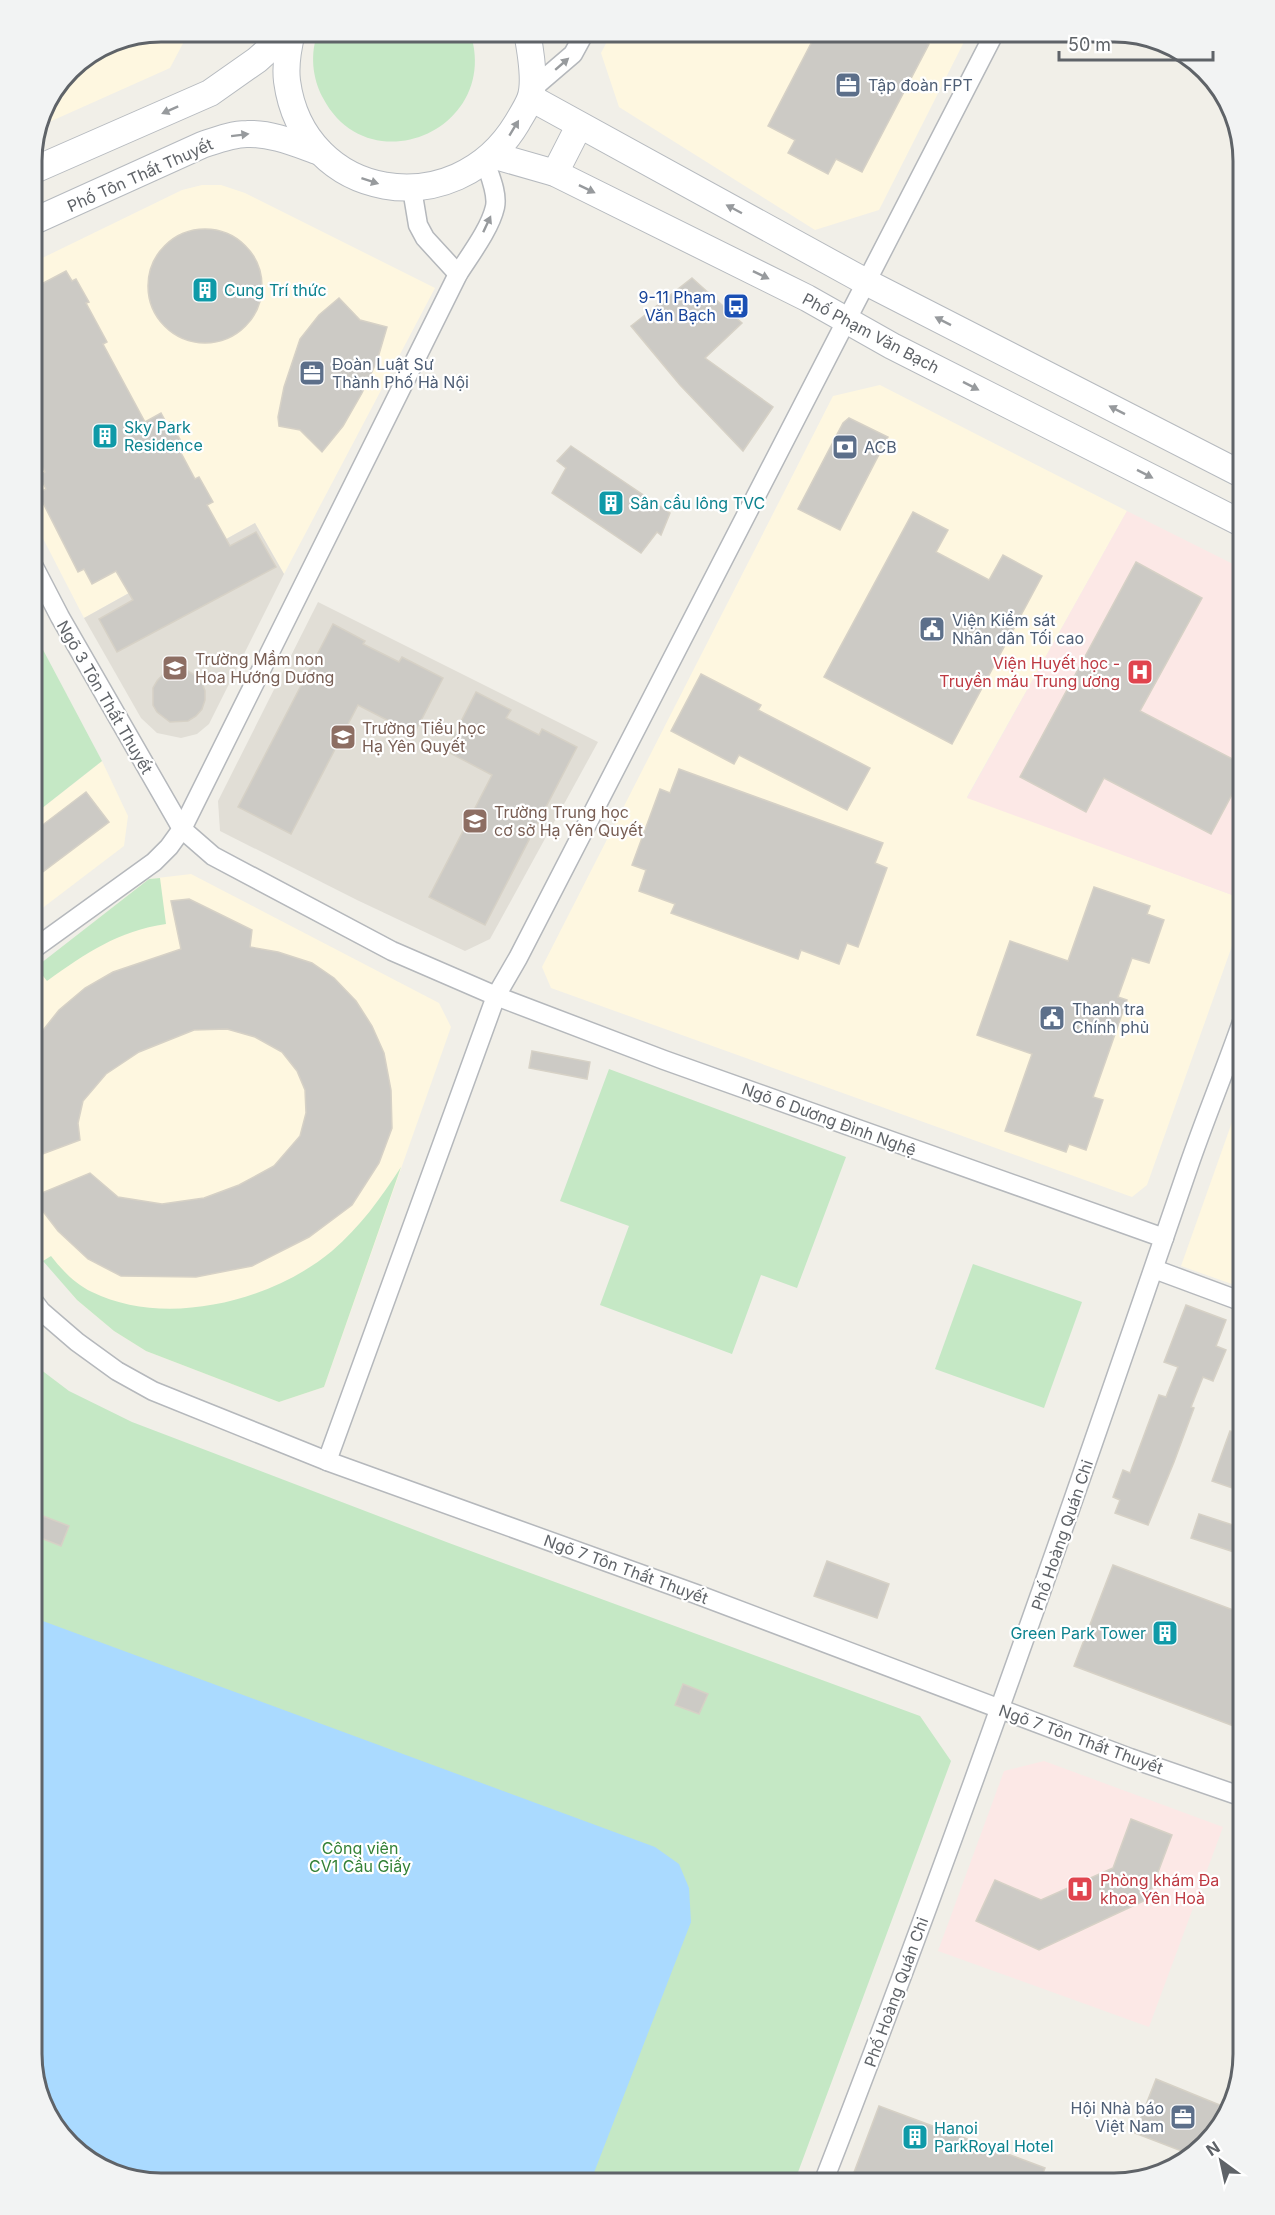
<svg xmlns="http://www.w3.org/2000/svg" width="1275" height="2215" font-family="Inter,sans-serif">
<rect width="100%" height="100%" fill="#f1efe8"/>
<g fill="#fef7e0">
<path d="M161,32H189L170,68L38,127L42,111L70,69L112,41Z"/>
<path d="M612,32H969L879,210L815,230L619,107L601,53Z"/>
<path d="M202,185H221L245,193L435,288L284,574L255,523L84,618L32,517V263L182,190Z"/>
<path d="M880,385L1127,511L967,797L1243,899V915L1147,1185L1132,1197L551,988L542,967L833,396Z"/>
<path d="M102,761L128,816L124,846L32,916V816Z"/>
<path d="M191,874L439,1003L451,1027L324,1387L279,1402L146,1351L114,1331L77,1300L32,1247V971L149,879Z"/>
<path d="M1243,1091V1288L1181,1266Z"/>
</g>
<g fill="#e1ded6">
<path d="M255,523L284,574L209,724L197,734L181,738L157,733L141,718L84,618Z"/>
<path d="M318,602L598,742L490,939L465,951L357,900L220,831L218,801Z"/>
</g>
<g fill="#fce8e6">
<path d="M1127,511L1243,569V899L967,798Z"/>
<path d="M1044,1761L1223,1827L1149,2027L938,1951L1004,1771Z"/>
</g>
<g fill="#c5e8c5">
<path d="M318,32H470C502,129 369,186 323,98C312,78 310,53 318,32Z"/>
<path d="M32,629L102,761L32,816Z"/>
<path d="M160,878L166,924C118,931 86,953 47,981L36,967L149,879Z"/>
<path d="M609,1069L846,1157L797,1288L761,1275L732,1354L600,1305L629,1226L560,1201Z"/>
<path d="M401,1167L324,1387L279,1402L146,1351L114,1331L77,1300L43,1261L51,1256C62,1270 75,1284 92,1292C165,1328 271,1302 332,1251C360,1227 381,1198 401,1167Z"/>
<path d="M973,1264L1082,1302L1044,1408L935,1369Z"/>
<path d="M32,1363L69,1391L132,1422L449,1543L920,1716L951,1761L794,2183H153L89,2161L45,2111L32,2054Z"/>
</g>
<path fill="#aadaff" d="M32,1617L655,1847L679,1864L689,1888L691,1922L590,2183H153L89,2161L45,2111L32,2054Z"/>
<g fill="#cccac5" stroke="#d6d1c6" stroke-width="1.5">
<path d="M817,32H905L929,44L862,172L836,159L828,174L788,153L795,140L768,126Z"/>
<circle cx="205" cy="286" r="57"/>
<path d="M66,271L72,281L76,279L89,302L86,303L107,342L103,344L145,422L161,413L167,424L170,422L185,448L180,451L195,479L199,477L213,502L207,505L230,546L256,532L276,567L117,652L99,619L133,600L116,571L92,584L84,569L78,572L38,493L46,489L39,475L45,472L32,448V289Z"/>
<path d="M692,278L742,323L705,358L773,407L743,451L680,385L631,326Z"/>
<path d="M339,298L360,320L387,327L377,361L362,393L343,426L322,452L300,430L279,426L278,417L284,387L300,339L319,315Z"/>
<path d="M849,418L888,437L840,530L798,509L843,423Z"/>
<path d="M571,446L670,513L661,535L657,532L641,553L552,493L566,468L557,461Z"/>
<path d="M913,512L948,530L936,552L989,580L1003,555L1042,576L952,744L824,677Z"/>
<path d="M1136,562L1202,598L1140,711L1244,765V772L1211,834L1104,778L1086,812L1020,777Z"/>
<path d="M333,624L365,641L363,644L399,662L402,657L443,678L414,734L358,705L291,834L238,807Z"/>
<path d="M169,668L188,671L196,676L202,683L205,691V700L202,709L196,716L188,721L170,722L157,712L153,705V688L157,681Z"/>
<path d="M701,674L761,705L758,710L870,768L847,810L739,755L734,764L671,731Z"/>
<path d="M476,692L511,710L506,718L539,735L542,729L577,747L485,925L429,897L492,775L446,751Z"/>
<path d="M679,769L883,843L875,863L887,868L858,947L847,943L839,964L801,950L798,959L671,913L675,904L639,891L646,870L632,865L660,789L670,793Z"/>
<path d="M86,792L109,822L32,880V833Z"/>
<path d="M1094,887L1150,906L1147,914L1164,920L1149,963L1132,958L1118,997L1127,1000L1093,1097L1103,1100L1086,1150L1069,1144L1066,1152L1005,1131L1032,1054L977,1035L1010,941L1068,961Z"/>
<path d="M189,899L252,930L250,947L278,952L312,963L334,978L356,1001L372,1026L384,1053L391,1090L392,1128L379,1163L352,1205L309,1237L252,1266L196,1277L121,1276L88,1259L58,1231L32,1197L90,1173L118,1197L162,1204L204,1198L239,1185L274,1166L300,1136L306,1113L305,1090L297,1071L282,1052L255,1037L227,1029L194,1030L139,1052L106,1074L83,1101L78,1123L80,1140L32,1158V1044L59,1010L85,988L113,972L181,949L171,901Z"/>
<path d="M532,1051L590,1062L587,1079L529,1068Z"/>
<path d="M1186,1305L1226,1320L1216,1346L1226,1350L1213,1381L1203,1377L1191,1407L1194,1408L1174,1462L1148,1525L1115,1513L1120,1500L1113,1497L1123,1470L1130,1473L1159,1395L1166,1397L1178,1367L1164,1362Z"/>
<path d="M1230,1431L1244,1435V1492L1212,1481Z"/>
<path d="M1199,1514L1242,1528L1234,1552L1191,1538Z"/>
<path d="M43,1516L69,1526L61,1546L36,1536Z"/>
<path d="M827,1561L889,1584L877,1618L814,1596Z"/>
<path d="M1113,1565L1244,1614V1730L1074,1666Z"/>
<path d="M683,1684L708,1694L699,1714L675,1705Z"/>
<path d="M1131,1819L1172,1835L1148,1899L1039,1950L976,1921L995,1880L1041,1900L1113,1868Z"/>
<path d="M1156,2079L1227,2108L1222,2126L1189,2154L1135,2133Z"/>
<path d="M879,2106L1045,2168L1039,2183H850Z"/>
</g>
<g fill="none" stroke-linecap="round" stroke-linejoin="round">
<g stroke="#b5b8bc" stroke-width="21">
<g id="minor">
<path d="M531,90L573,54L585,32"/>
<path d="M412,189L418,225L425,238L458,274"/>
<path d="M32,563L60,617L182,829L213,856L392,951L496,996L664,1060L1164,1238"/>
<path d="M32,950L154,862L169,847L182,829L458,274C470,255 490,229 495,207C498,193 489,174 485,161"/>
<path d="M1154,1269L1243,1302"/>
<path d="M32,1299L41,1311L77,1342L117,1371L153,1391L327,1461L696,1594L1130,1758L1243,1797"/>
<path d="M327,1461L496,996L518,958L995,32"/>
<path d="M823,2183C954,1847 1072,1506 1189,1165C1206,1116 1226,1068 1243,1019"/>
</g>
</g>
<g stroke="#b6babf" stroke-width="28">
<g id="secondary">
<path d="M292,32C288,48 285,64 287,81C303,201 455,226 517,123C521,116 527,107 530,99C536,84 530,48 527,32"/>
<path d="M531,98L866,282L1243,475"/>
<path d="M492,155L555,173L807,298L892,346L1243,524"/>
<path d="M32,171L210,93L257,60L288,32"/>
<path d="M555,173L579,126"/>
<path d="M32,222L202,145C217,140 232,134 247,134C272,133 297,144 320,152"/>
</g>
</g>
<use href="#minor" stroke="#fff" stroke-width="18"/>
<use href="#secondary" stroke="#fff" stroke-width="26"/>
</g>
<defs><path id="oneway-solid" d="M-6-.8H1V-3.2L6.5 0L1 3.2V.8H-6Z" transform="scale(1.5)"/></defs>
<g fill="#979a9d">
<use href="#oneway-solid" transform="translate(562 64) rotate(-41)"/>
<use href="#oneway-solid" transform="translate(170 110) rotate(156)"/>
<use href="#oneway-solid" transform="translate(514 128) rotate(-59)"/>
<use href="#oneway-solid" transform="translate(240 135) rotate(-7)"/>
<use href="#oneway-solid" transform="translate(370 181) rotate(18)"/>
<use href="#oneway-solid" transform="translate(587 189) rotate(26)"/>
<use href="#oneway-solid" transform="translate(734 209) rotate(-152)"/>
<use href="#oneway-solid" transform="translate(487 224) rotate(-65)"/>
<use href="#oneway-solid" transform="translate(761 275) rotate(26)"/>
<use href="#oneway-solid" transform="translate(943 321) rotate(-153)"/>
<use href="#oneway-solid" transform="translate(971 386) rotate(27)"/>
<use href="#oneway-solid" transform="translate(1117 410) rotate(-153)"/>
<use href="#oneway-solid" transform="translate(1145 474) rotate(27)"/>
</g>
<defs>
<g id="office-square" transform="scale(1.35)"><rect x="-9" y="-9" width="18" height="18" rx="4" fill="#5c6f8a" stroke="#fff"/><path d="M-6-3h4V-5.5h4V-3h4V5H-6ZM-1-4.5V-3h2v-1.5ZM-6 0V1H6V0Z" fill="#fff"/></g>
<g id="building-square" transform="scale(1.35)"><rect x="-9" y="-9" width="18" height="18" rx="4" fill="#0f9aa8" stroke="#fff"/><path d="M-4-6H4V6H1V3H-1V6H-4ZM-2.5-4.3h1.7v1.8h-1.7ZM.8-4.3h1.7v1.8H.8ZM-2.5-1h1.7V.8h-1.7ZM.8-1h1.7V.8H.8Z" fill="#fff"/></g>
<g id="bus-square" transform="scale(1.35)"><rect x="-9" y="-9" width="18" height="18" rx="4" fill="#1a4fb4" stroke="#fff"/><path d="M-5-6H5V4H4V6H2V4H-2V6H-4V4H-5ZM-3.5-4V0h7V-4ZM-3.5 1.2v1.5H-2V1.2ZM2 1.2v1.5H3.5V1.2Z" fill="#fff"/></g>
<g id="bank-square" transform="scale(1.35)"><rect x="-9" y="-9" width="18" height="18" rx="4" fill="#5c6f8a" stroke="#fff"/><path d="M-6-4H6V4H-6ZM0-2.3a2.3 2.3 0 1 0 0 4.6a2.3 2.3 0 1 0 0-4.6Z" fill="#fff"/></g>
<g id="civic-square" transform="scale(1.35)"><rect x="-9" y="-9" width="18" height="18" rx="4" fill="#5c6f8a" stroke="#fff"/><path d="M-.6-6.5H3V-4.5H.6V-3L4-1V1h2V6H-6V1h2V-1L-.6-3ZM-1.2 2.5V6h2.4V2.5Z" fill="#fff"/></g>
<g id="school-square" transform="scale(1.35)"><rect x="-9" y="-9" width="18" height="18" rx="4" fill="#8d6e63" stroke="#fff"/><path d="M0-5L7-2L0 1L-7-2ZM-4 1L0 2.5L4 1V4Q0 6-4 4Z" fill="#fff"/></g>
<g id="hospital-square" transform="scale(1.35)"><rect x="-9" y="-9" width="18" height="18" rx="4" fill="#e0444e" stroke="#fff"/><path d="M-5-5h3v3.5h4V-5h3V5h-3V1.5h-4V5h-3Z" fill="#fff"/></g>
</defs>
<g fill-rule="evenodd">
<use href="#office-square" x="848" y="85"/>
<use href="#building-square" x="205" y="290"/>
<use href="#bus-square" x="736" y="306"/>
<use href="#office-square" x="312" y="373"/>
<use href="#building-square" x="105" y="436"/>
<use href="#bank-square" x="845" y="447"/>
<use href="#building-square" x="611" y="503"/>
<use href="#civic-square" x="932" y="629"/>
<use href="#school-square" x="175" y="668"/>
<use href="#hospital-square" x="1140" y="672"/>
<use href="#school-square" x="343" y="737"/>
<use href="#school-square" x="475" y="821"/>
<use href="#civic-square" x="1052" y="1018"/>
<use href="#building-square" x="1165" y="1633"/>
<use href="#hospital-square" x="1080" y="1889"/>
<use href="#office-square" x="1183" y="2117"/>
<use href="#building-square" x="915" y="2137"/>
</g>
<g text-anchor="middle" stroke-width="4.5" stroke-linejoin="round" paint-order="stroke">
<g font-size="16" fill="#4e5e75" stroke="#fff" text-anchor="start">
<text x="868" y="91">Tập đoàn FPT</text>
<text x="332" y="370">Đoàn Luật Sư<tspan x="332" dy="18">Thành Phố Hà Nội</tspan></text>
<text x="864" y="453">ACB</text>
<text x="952" y="626">Viện Kiểm sát<tspan x="952" dy="18">Nhân dân Tối cao</tspan></text>
<text x="1072" y="1015">Thanh tra<tspan x="1072" dy="18">Chính phủ</tspan></text>
<text x="1164" y="2114" text-anchor="end">Hội Nhà báo<tspan x="1164" dy="18">Việt Nam</tspan></text>
</g>
<g font-size="16" fill="#5f6368" stroke="#fff">
<text transform="translate(140 175) rotate(-24)" y="6">Phố Tôn Thất Thuyết</text>
<text transform="translate(871 333) rotate(28)" y="6">Phố Phạm Văn Bạch</text>
<text transform="translate(105 697) rotate(60)" y="6">Ngõ 3 Tôn Thất Thuyết</text>
<text transform="translate(829 1119) rotate(20)" y="6">Ngõ 6 Dương Đình Nghệ</text>
<text transform="translate(1062 1535) rotate(-71)" y="6">Phố Hoàng Quán Chi</text>
<text transform="translate(626 1569) rotate(20)" y="6">Ngõ 7 Tôn Thất Thuyết</text>
<text transform="translate(1081 1739) rotate(20)" y="6">Ngõ 7 Tôn Thất Thuyết</text>
<text transform="translate(896 1992) rotate(-70)" y="6">Phố Hoàng Quán Chi</text>
</g>
<g font-size="16" fill="#0d838f" stroke="#fff" text-anchor="start">
<text x="224" y="296">Cung Trí thức</text>
<text x="124" y="433">Sky Park<tspan x="124" dy="18">Residence</tspan></text>
<text x="630" y="509">Sân cầu lông TVC</text>
<text x="1146" y="1639" text-anchor="end">Green Park Tower</text>
<text x="934" y="2134">Hanoi<tspan x="934" dy="18">ParkRoyal Hotel</tspan></text>
</g>
<g font-size="16" fill="#164399" stroke="#fff" text-anchor="end">
<text x="716" y="303">9-11 Phạm<tspan x="716" dy="18">Văn Bạch</tspan></text>
</g>
<g font-size="16" fill="#785e54" stroke="#fff" text-anchor="start">
<text x="195" y="665">Trường Mầm non<tspan x="195" dy="18">Hoa Hướng Dương</tspan></text>
<text x="362" y="734">Trường Tiểu học<tspan x="362" dy="18">Hạ Yên Quyết</tspan></text>
<text x="494" y="818">Trường Trung học<tspan x="494" dy="18">cơ sở Hạ Yên Quyết</tspan></text>
</g>
<g font-size="16" fill="#be3a42" stroke="#fff" text-anchor="end">
<text x="1120" y="669">Viện Huyết học -<tspan x="1120" dy="18">Truyền máu Trung ương</tspan></text>
<text x="1100" y="1886" text-anchor="start">Phòng khám Đa<tspan x="1100" dy="18">khoa Yên Hoà</tspan></text>
</g>
<g font-size="16" fill="#348238" stroke="#fff">
<text x="360" y="1854">Công viên<tspan x="360" dy="18">CV1 Cầu Giấy</tspan></text>
</g>
</g>
<path d="M0 0H1275V2215H0ZM161 42H1114A119 119 0 0 1 1233 161V2054A119 119 0 0 1 1114 2173H161A119 119 0 0 1 42 2054V161A119 119 0 0 1 161 42Z" fill="#f2f3f3" fill-rule="evenodd"/>
<path fill="none" stroke="#5f6368" stroke-width="3" d="M161 42H1114A119 119 0 0 1 1233 161V2054A119 119 0 0 1 1114 2173H161A119 119 0 0 1 42 2054V161A119 119 0 0 1 161 42Z"/>
<g transform="translate(1221 2161) rotate(327)" stroke="#ffffff" stroke-width="4.5" paint-order="stroke">
<path d="M0-4.5L10 22L0 15L-10 22Z" fill="#5f6368"/>
<text y="-9" font-size="16" font-weight="bold" text-anchor="middle" fill="#5f6368">N</text>
</g>
<path d="M1059 51v9h154v-9" fill="none" stroke="#5f6368" stroke-width="3"/>
<text x="1068" y="51" font-size="18" fill="#5f6368" stroke="#ffffff" stroke-width="4.5" paint-order="stroke">50 m</text>
</svg>
